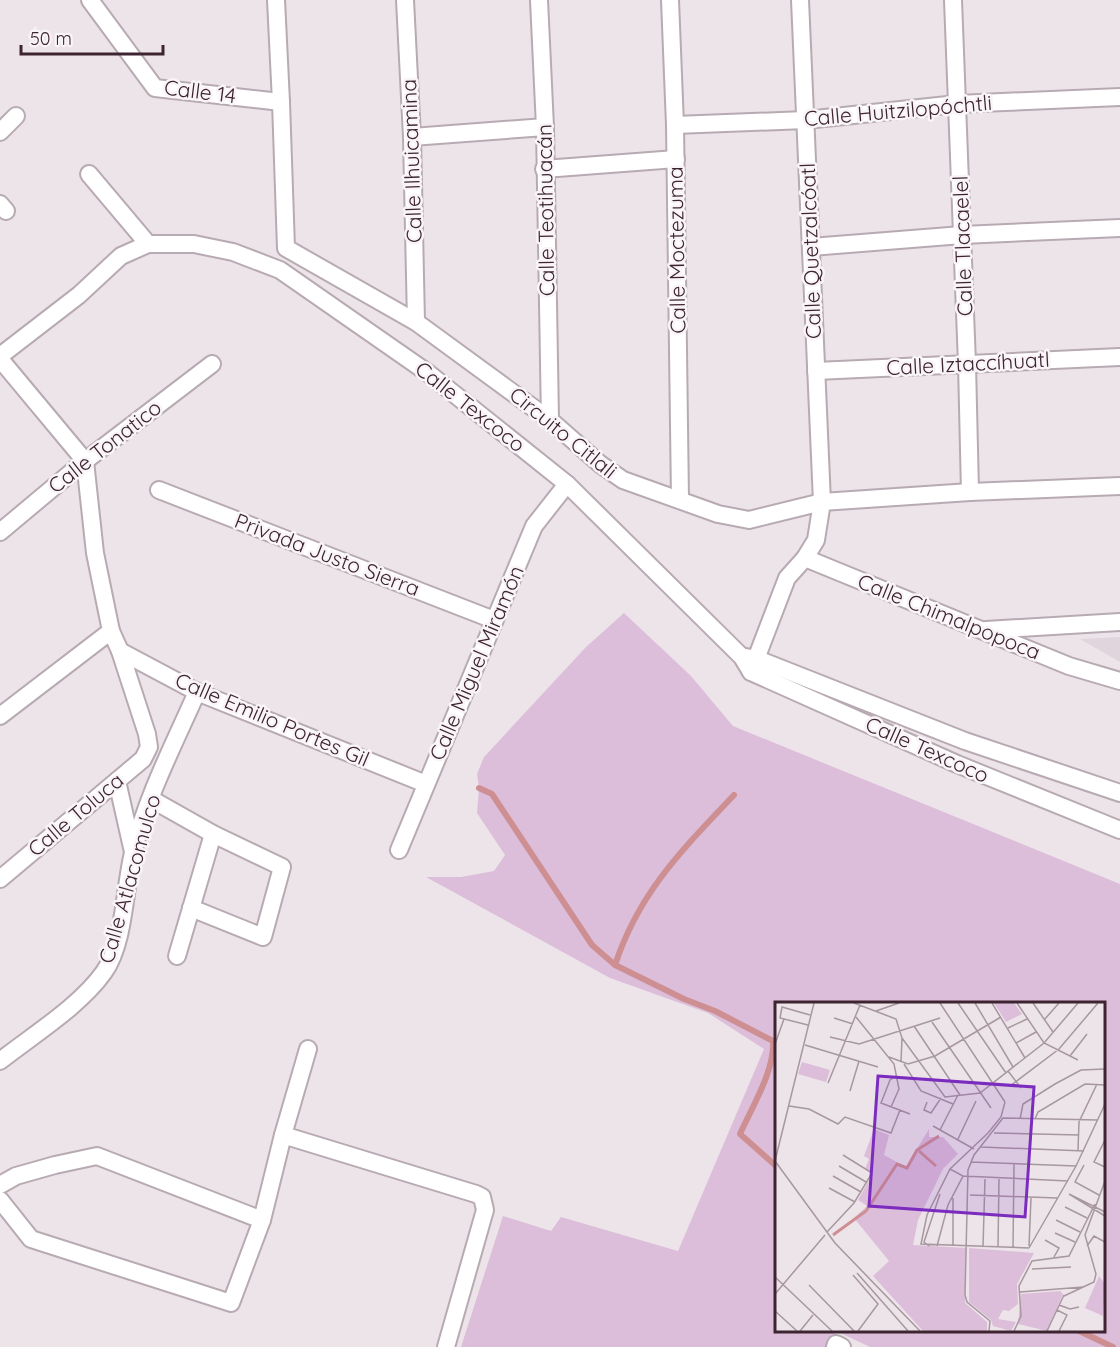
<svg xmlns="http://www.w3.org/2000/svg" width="1120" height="1347" font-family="Quicksand,sans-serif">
<rect width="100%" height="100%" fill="#ede4e9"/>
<path fill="#e0d5dc" d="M1120,637V662L1080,639Z"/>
<path fill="#dcbeda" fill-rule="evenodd" d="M624,613L691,676L733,726L1120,884V1347H870L836,1331L829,1347H461L503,1216L551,1231L561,1217L678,1251L764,1049L708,1013L610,978L426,877H461L494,871L505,855L477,813L479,788L477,774L484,757L586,647ZM776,1004H1104V1330H776Z"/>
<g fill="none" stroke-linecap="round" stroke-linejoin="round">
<g stroke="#ce8f92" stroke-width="6">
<path d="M479,788L492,794L592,945L615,965L684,999L715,1011L773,1041C775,1070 752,1107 740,1134L776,1166"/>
<path d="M615,965C639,892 682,850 734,795"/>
<path d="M1077,1330L1113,1347"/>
</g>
<g stroke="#b8aab2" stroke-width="20">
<g id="minor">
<path d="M90,0L155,88L281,102"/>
<path d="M276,0L281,102L286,248L416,322L550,420L600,464L623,480L718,514L749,520L822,502L970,492L1120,486"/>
<path d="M405,0L412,137L416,322"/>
<path d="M539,0L545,127L550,420"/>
<path d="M670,0L675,125L680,499"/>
<path d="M800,0L822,502L816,540L805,558"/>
<path d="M953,0L967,364L970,492"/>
<path d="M675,125L806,120L957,104L1120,97"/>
<path d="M0,132L16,116"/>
<path d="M412,137L545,127"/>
<path d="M544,169L676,159"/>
<path d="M89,174L148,244"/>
<path d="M0,204L6,211"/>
<path d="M811,247L962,235L1120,228"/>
<path d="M0,356L79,295L121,256L148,244H194L233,252L280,270L428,373L567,484L742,657L751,672L957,764L1120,830"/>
<path d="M0,359L85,461L95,553L111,631L120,651L147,734L149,747L143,759L0,879"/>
<path d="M816,371L1120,357"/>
<path d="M159,490L494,620"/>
<path d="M0,532L85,461L212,364"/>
<path d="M986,630L1120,622"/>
<path d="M120,651L197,692L426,784"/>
<path d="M746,657L757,659L965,741L1120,793"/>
<path d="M751,672L787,578L805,558L1069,666L1120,681"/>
<path d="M0,716L111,631"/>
<path d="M117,781L133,852"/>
<path d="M151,799L213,834L282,867L263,937L191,908"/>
<path d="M399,850L534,526L567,484"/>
<path d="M177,956L213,834"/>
<path d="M0,1061C33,1035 80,1006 104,972C125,942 124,889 133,853C146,798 174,744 197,692"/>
<path d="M283,1135L476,1194L482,1197L485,1210L446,1347"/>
<path d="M0,1185L16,1176L55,1165L97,1156L262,1220"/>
<path d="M0,1200L31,1239L231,1303L262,1220L283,1135L308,1049"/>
<path d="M835,1347L836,1344L842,1347"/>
</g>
</g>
<use href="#minor" stroke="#fff" stroke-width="16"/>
</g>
<g text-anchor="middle" stroke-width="5" stroke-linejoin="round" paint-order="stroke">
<g font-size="21" fill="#3d2430" stroke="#f9f4f8">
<text transform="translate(200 92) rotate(7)" y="7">Calle 14</text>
<text transform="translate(898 111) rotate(-5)" y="7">Calle Huitzilopóchtli</text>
<text transform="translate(412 161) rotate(-92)" y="7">Calle Ilhuicamina</text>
<text transform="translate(546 210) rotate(-91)" y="7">Calle Teotihuacán</text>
<text transform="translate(963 246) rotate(-92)" y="7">Calle Tlacaelel</text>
<text transform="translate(677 250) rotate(-91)" y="7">Calle Moctezuma</text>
<text transform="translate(811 251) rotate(-92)" y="7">Calle Quetzalcóatl</text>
<text transform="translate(968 364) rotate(-3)" y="7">Calle Iztaccíhuatl</text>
<text transform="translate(470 407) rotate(38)" y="7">Calle Texcoco</text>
<text transform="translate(563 433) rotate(39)" y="7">Circuito Citlali</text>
<text transform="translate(105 447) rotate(-38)" y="7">Calle Tonatico</text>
<text transform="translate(327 555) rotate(21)" y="7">Privada Justo Sierra</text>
<text transform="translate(949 617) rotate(22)" y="7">Calle Chimalpopoca</text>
<text transform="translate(477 663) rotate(-67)" y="7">Calle Miguel Miramón</text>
<text transform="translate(272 720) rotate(23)" y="7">Calle Emilio Portes Gil</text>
<text transform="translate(927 750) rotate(24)" y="7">Calle Texcoco</text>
<text transform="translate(76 815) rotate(-40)" y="7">Calle Toluca</text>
<text transform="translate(130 879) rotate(-74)" y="7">Calle Atlacomulco</text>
</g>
</g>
<g transform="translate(775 1002)">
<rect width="330" height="330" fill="#ede4e9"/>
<path d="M219,1H239L247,12L231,20ZM27,60L55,68L51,80L23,72ZM99,127L114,133L109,153L131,165L154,127V135H168L183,152L168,167L143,218L138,243L191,246L190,301L212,320V329H148L98,274L114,259L79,216L92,204L83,198L98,171L90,167L94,157L89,154ZM194,246L259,251L242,282L243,302L234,309L228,308L223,317L241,320L236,329L218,324L216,318L194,300ZM324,274L330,282L328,314L310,306ZM285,289L288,292L272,329L243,322L246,292Z" fill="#dcbeda"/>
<path fill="none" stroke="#ce8f92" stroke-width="3" d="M144,149L161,164M58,233L91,209L122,162L132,166L142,148L164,134"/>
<path fill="none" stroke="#a7979f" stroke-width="1.5" d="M79,1L121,17L127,36L126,60M165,1L230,100M183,1L231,71M200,1L238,65M217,1L250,56M242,1L269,41L303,58M258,1L278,30M101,9L124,1M81,15L119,62L124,87L116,105M59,16L78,22M269,18L284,1M157,20L216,106M33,23L5,16L7,5L35,13M139,24L185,93M233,26L252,17M55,35L84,42L165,16M127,36L170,95L205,91L269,41L303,1M241,41L261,30M0,42L9,17M30,43L103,65M295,54L312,32M114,55L133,62L160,54L226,15M129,62L146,89L178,102M233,69L246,86M121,74L115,78L106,101L135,112M53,81L85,3M235,84L284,47L323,1M75,89L84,59M152,100L149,108L156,111L166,96M230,100L226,115L213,131L175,167L152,213L146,242L254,246M14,104L34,107L63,122L70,115L116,131L125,108M245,117L248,102L280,82L306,68L330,67M260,117L263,110L310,82L330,83M158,124L199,147M165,128L183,93M219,131L304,133M183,137L201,99M330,138L319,160L330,165M206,145L309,149M303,148L304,120L322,82M0,159L39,1M0,159L60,241L145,329M196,160L301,164M309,163L300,180L324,193M64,164L91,180M58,174L86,190M188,174L293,179M54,186L80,200M294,192L330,214M294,192L330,210M195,193L282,196M290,205L312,216M281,218L305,230M52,230L79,201L97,171L68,153M280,231L300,240M270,238L284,246L279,255M178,243V196M154,244L149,240L165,192M162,244L173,203L188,174L175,167M254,244L256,196M312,244L319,234L330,240M208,245L210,177M223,245L224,177M238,246L239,162M254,246L301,164L330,102M257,267L296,265M82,271L133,329M78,273L103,302L83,329M0,275L57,329M34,283L79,329M245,290L308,285M0,292L50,233M289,294L319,280L321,272L310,233L330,179M284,303L295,307L304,305M282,308L292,313L284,329M0,309L22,329M25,329L38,313M214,329L215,319L192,300L190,293L193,168L199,153L228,116L323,118M239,329L246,314L244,284L257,259L294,254L320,202M272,329L289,293"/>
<path fill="#7b2cbf" fill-opacity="0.15" stroke="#7b2cbf" stroke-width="3" d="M103,74L259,85L250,215L94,204Z"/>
<rect width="330" height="330" fill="none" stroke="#3d2430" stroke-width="3"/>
</g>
<path d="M21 45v9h142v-9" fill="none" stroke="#3d2430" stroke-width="3"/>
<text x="30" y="45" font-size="18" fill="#3d2430" stroke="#f9f4f8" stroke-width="4.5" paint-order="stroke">50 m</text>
</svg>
